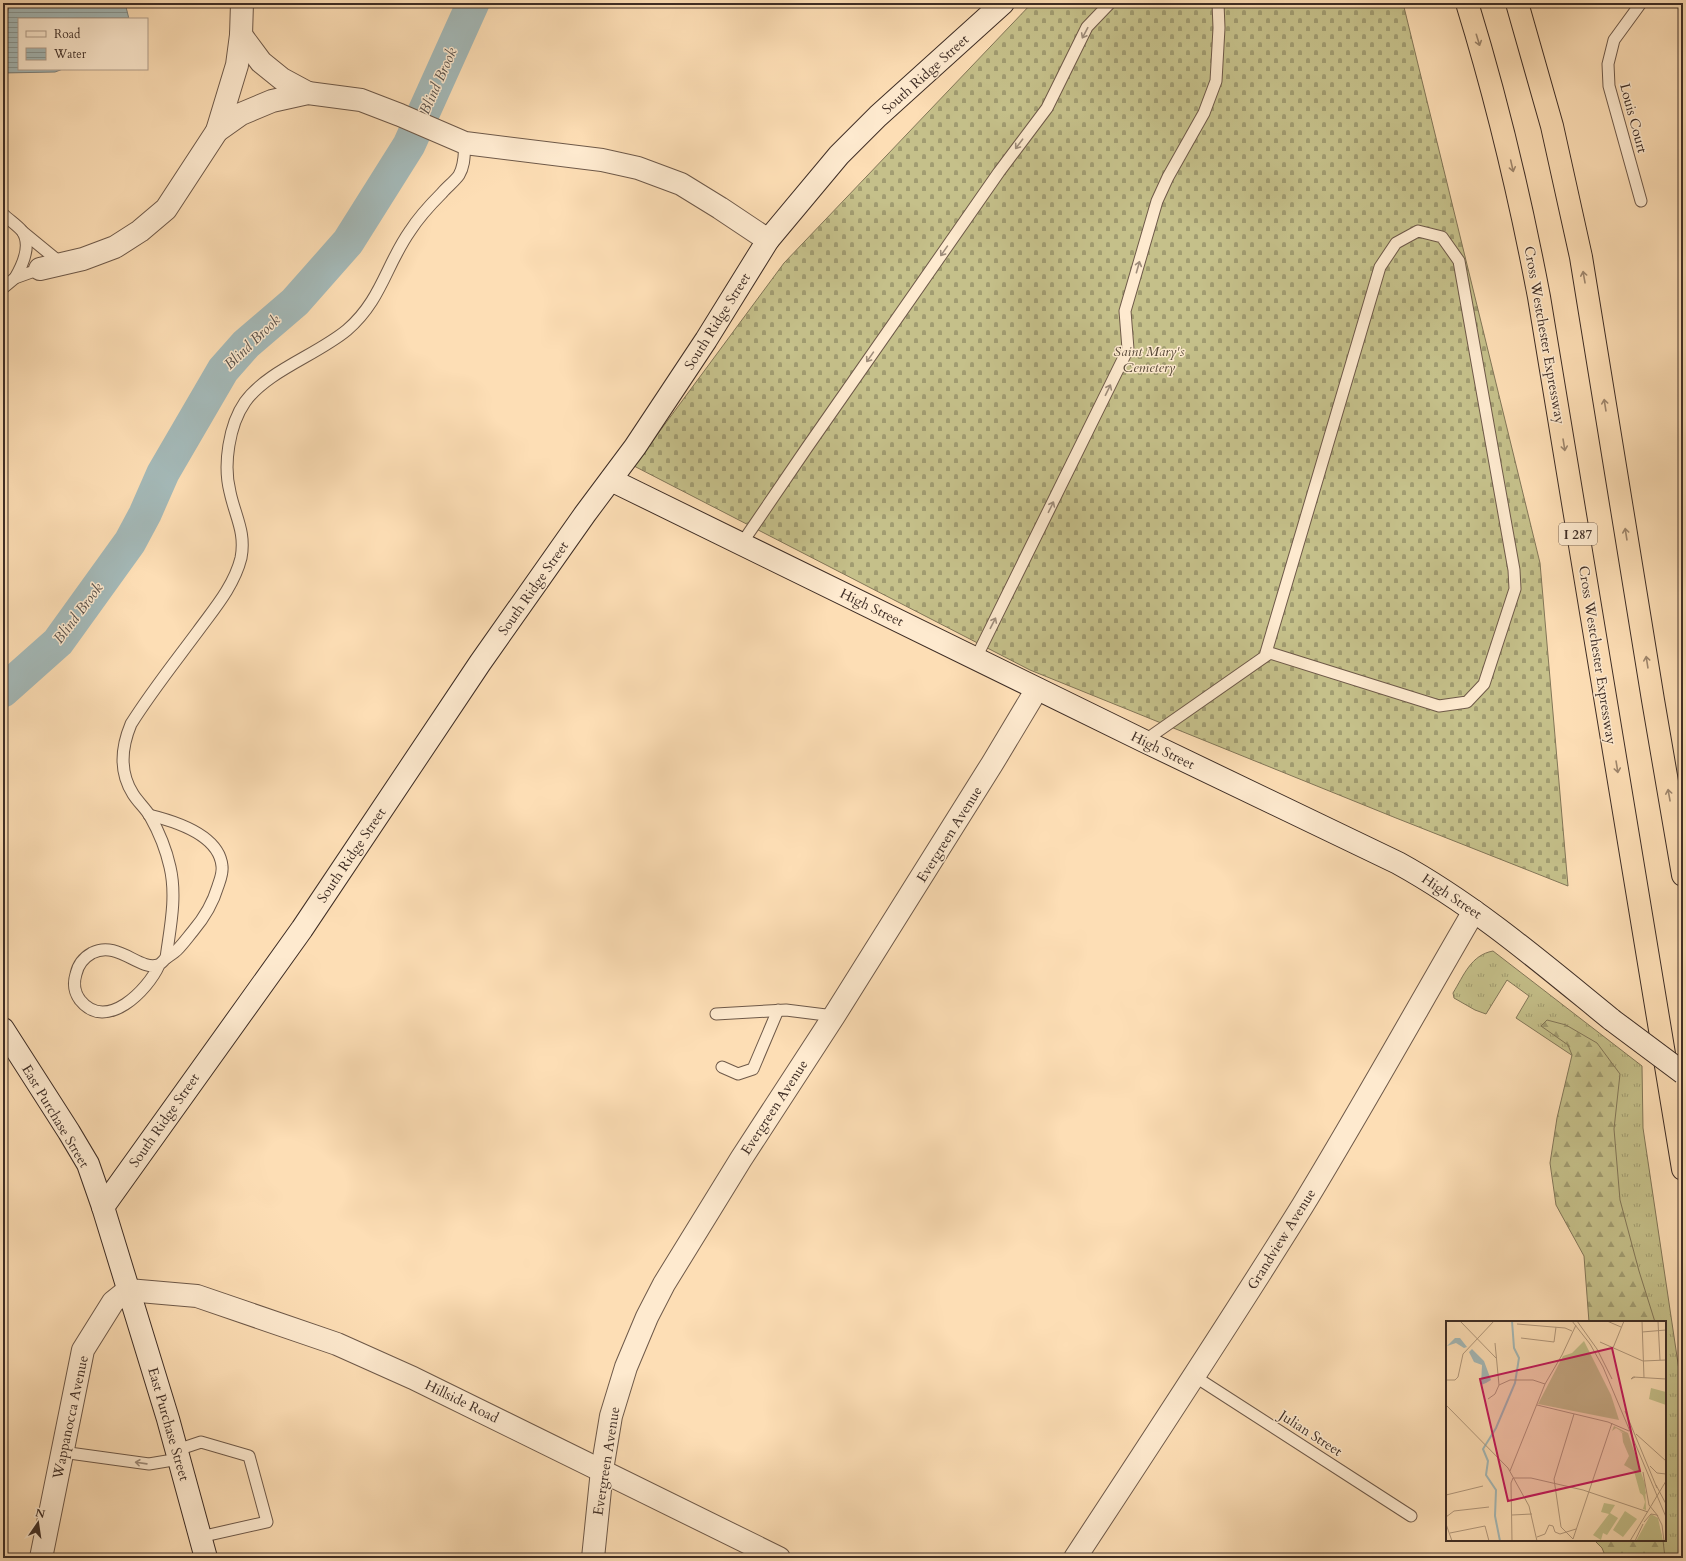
<svg xmlns="http://www.w3.org/2000/svg" width="1686" height="1561" font-family="Cardo,serif">
<defs>
<pattern id="grass-tufts" width="24" height="20" patternUnits="userSpaceOnUse"><rect width="24" height="20" fill="#c5c08a"/><path d="M3 7l-1-3M5 7V3M7 7l1-3M15 17l-1-3M17 17v-4M19 17l1-3" fill="none" stroke="#a19c71"/></pattern>
<pattern id="forest-firs" width="22" height="20" patternUnits="userSpaceOnUse"><rect width="22" height="20" fill="#c5c08a"/><path d="M5 1l3.5 6h-7zM16 11l3.5 6h-7z" fill="#a19c71"/></pattern>
<pattern id="cemetery-stones" width="16" height="16" patternUnits="userSpaceOnUse"><rect width="16" height="16" fill="#c5c08a"/><path d="M2 7V4a2 2 0 0 1 4 0v3zM10 15v-3a2 2 0 0 1 4 0v3z" fill="#a19c71"/></pattern>
<pattern id="water-rules" width="6" height="5" patternUnits="userSpaceOnUse"><rect width="6" height="5" fill="#a4b9b8"/><path d="M0 2.5h6" fill="none" stroke="#879795"/></pattern>
</defs>
<rect width="100%" height="100%" fill="#fddeb5"/>
<filter id="stains"><feTurbulence type="fractalNoise" baseFrequency=".005" numOctaves="4"/><feColorMatrix values="0 0 0 0 .2 0 0 0 0 .09 0 0 0 0 .02 0 0 0 .5 -.17"/></filter>
<radialGradient id="worn" r=".72"><stop offset=".6" stop-color="#630" stop-opacity="0"/><stop offset="1" stop-color="#630" stop-opacity=".3"/></radialGradient>
<path fill="url(#grass-tufts)" stroke="#827658" d="M1493,951L1642,1066L1643,1128L1683,1397V1558H1632L1631,1540H1665V1322H1612L1585,1064L1516,1018L1529,996L1507,980L1486,1014L1475,1010L1454,998L1453,993C1464,975 1471,955 1493,951Z"/>
<g fill="url(#forest-firs)" stroke="#827658">
<path d="M1547,1020L1566,1025L1597,1043L1620,1074L1614,1129L1620,1200L1639,1271L1655,1322H1589L1584,1256L1556,1205L1550,1163L1557,1118L1572,1055L1568,1045L1541,1026Z"/>
<path d="M1594,1540H1663L1665,1558H1606L1602,1548Z"/>
</g>
<path fill="url(#cemetery-stones)" stroke="#827658" d="M1032,3H1403L1540,563L1568,886L1396,818L1030,670L634,466L784,263Z"/>
<path fill="url(#water-rules)" stroke="#7b817d" d="M10,3H125L129,19H19V69H63L55,72L3,73V29Z"/>
<g fill="none" stroke-linecap="round" stroke-linejoin="round">
<path stroke="#a4b9b8" stroke-width="33" d="M3,691L58,642L130,542L145,514L163,473L223,370L246,344L295,302L348,242L409,145L473,3"/>
<g stroke="#6e5949" stroke-width="13">
<g id="lane">
<path d="M1641,201L1609,86L1608,64L1614,40L1641,3"/>
<path d="M3,214C9,220 17,225 22,231C32,245 22,266 15,278"/>
<path d="M23,232L62,264"/>
<path d="M3,288L15,278L40,269"/>
<path d="M742,543L806,449L999,172L1047,108L1087,27L1110,3"/>
<path d="M976,658L1128,349L1125,311L1157,201L1168,177L1204,113L1216,81L1219,28L1218,3"/>
<path d="M1144,741L1270,653L1439,706L1467,702L1484,684L1515,589L1514,570L1459,261L1442,237L1418,231L1396,243L1380,267L1265,656"/>
<path d="M149,815C174,821 219,835 222,866C223,873 220,880 218,886C213,903 204,918 193,931C188,937 183,944 177,950C174,953 169,956 165,959C163,961 161,964 158,965C139,971 118,940 92,953C83,958 78,965 76,974C73,984 74,992 80,1000C106,1033 148,990 159,965"/>
<path d="M166,958C170,928 177,897 170,867C166,849 159,832 150,816C145,808 138,802 133,794C119,772 121,748 131,724C151,692 175,662 198,631C214,609 234,586 241,558C246,532 235,516 230,492C223,465 229,425 245,402C267,371 317,355 347,330C381,301 386,265 410,231C419,217 430,205 442,193C447,187 455,181 459,175C465,165 464,154 465,143"/>
<path d="M716,1014L786,1010L834,1016"/>
<path d="M722,1067L738,1074L753,1069L778,1010"/>
<path d="M1194,1376L1411,1516"/>
<path d="M177,1450L201,1442L249,1456L267,1522L200,1537"/>
<path d="M62,1452L149,1464L179,1459"/>
</g>
</g>
<g stroke="#6e5949" stroke-width="24">
<g id="street">
<path d="M241,35L261,62L282,79L308,93"/>
<path d="M217,131L241,114L272,101L308,93L361,100L400,115L465,143L602,160L638,168L681,184L720,208L768,240"/>
<path d="M40,269L83,259L115,247L140,231L166,209L217,131L237,65L241,35L242,3"/>
<path d="M41,1558L83,1350L113,1302L128,1290L197,1296L337,1344L413,1378L779,1558"/>
<path d="M593,1558L602,1470L611,1416L626,1367L647,1317L664,1284L741,1159L834,1016L992,764L1037,689"/>
<path d="M1075,1558C1152,1441 1229,1324 1303,1205C1362,1108 1417,1009 1474,911"/>
</g>
</g>
<g stroke="#3e2d25" stroke-width="24">
<g id="secondary">
<path d="M611,480L1144,741L1398,863C1476,906 1543,964 1612,1020"/>
<path d="M3,1029L69,1132L88,1164L103,1207L168,1419L206,1558"/>
<path d="M103,1207L302,929L480,663L585,514L635,447L706,340L768,240L839,155L878,116L1003,3"/>
</g>
</g>
<g stroke="#3e2d25" stroke-width="24">
<g id="highway">
<path d="M1467,3C1497,100 1520,197 1539,297L1683,1169"/>
<path d="M1517,3L1552,126L1581,257L1653,700L1683,875"/>
</g>
</g>
<use href="#lane" stroke="#feeacf" stroke-width="11"/>
<use href="#street" stroke="#feeacf" stroke-width="22"/>
<use href="#secondary" stroke="#feeacf" stroke-width="22"/>
<use href="#highway" stroke="#fddeb5" stroke-width="22"/>
<g stroke="#3e2d25" stroke-width="24" stroke-linecap="butt">
<path id="secondary-bridge" d="M1612,1020L1683,1073"/>
</g>
<use href="#secondary-bridge" stroke="#feeacf" stroke-width="22"/>
</g>
<defs><path id="oneway-shaft" d="M-6 0H5M1.5-3L5.5 0L1.5 3" fill="none" stroke-width="1.6" stroke-linecap="round" stroke-linejoin="round"/></defs>
<g stroke="#9e8c7a">
<use href="#oneway-shaft" transform="translate(1085 33) rotate(118)"/>
<use href="#oneway-shaft" transform="translate(1019 144) rotate(127)"/>
<use href="#oneway-shaft" transform="translate(944 251) rotate(125)"/>
<use href="#oneway-shaft" transform="translate(1138 267) rotate(-74)"/>
<use href="#oneway-shaft" transform="translate(870 357) rotate(125)"/>
<use href="#oneway-shaft" transform="translate(1108 390) rotate(-64)"/>
<use href="#oneway-shaft" transform="translate(1051 507) rotate(-64)"/>
<use href="#oneway-shaft" transform="translate(993 623) rotate(-63)"/>
<use href="#oneway-shaft" transform="translate(141 1463) rotate(-172)"/>
</g>
<g stroke="#9e866d">
<use href="#oneway-shaft" transform="translate(1478 40) rotate(73)"/>
<use href="#oneway-shaft" transform="translate(1512 166) rotate(77)"/>
<use href="#oneway-shaft" transform="translate(1584 277) rotate(-100)"/>
<use href="#oneway-shaft" transform="translate(1605 405) rotate(-99)"/>
<use href="#oneway-shaft" transform="translate(1564 445) rotate(81)"/>
<use href="#oneway-shaft" transform="translate(1626 534) rotate(-99)"/>
<use href="#oneway-shaft" transform="translate(1647 662) rotate(-99)"/>
<use href="#oneway-shaft" transform="translate(1617 767) rotate(81)"/>
<use href="#oneway-shaft" transform="translate(1669 795) rotate(-100)"/>
</g>
<g text-anchor="middle" stroke-width="3" stroke-linejoin="round" paint-order="stroke">
<rect fill="#feeacf" stroke="#786658" stroke-width="1" x="1559" y="523" width="38" height="22" rx="3"/>
<g font-size="13" font-weight="bold" fill="#3e2d25">
<text x="1578" y="539">I 287</text>
</g>
<g font-size="14" fill="#3e2d25" stroke="#feeacf">
<text transform="translate(925 74) rotate(-42)" y="5">South Ridge Street</text>
<text transform="translate(1634 118) rotate(75)" y="5">Louis Court</text>
<text transform="translate(717 321) rotate(-58)" y="5">South Ridge Street</text>
<text transform="translate(1545 335) rotate(80)" y="5">Cross Westchester Expressway</text>
<text transform="translate(533 588) rotate(-55)" y="5">South Ridge Street</text>
<text transform="translate(872 607) rotate(26)" y="5">High Street</text>
<text transform="translate(1598 655) rotate(81)" y="5">Cross Westchester Expressway</text>
<text transform="translate(1163 750) rotate(26)" y="5">High Street</text>
<text transform="translate(949 834) rotate(-58)" y="5">Evergreen Avenue</text>
<text transform="translate(351 855) rotate(-56)" y="5">South Ridge Street</text>
<text transform="translate(1452 896) rotate(34)" y="5">High Street</text>
<text transform="translate(774 1107) rotate(-57)" y="5">Evergreen Avenue</text>
<text transform="translate(56 1116) rotate(59)" y="5">East Purchase Street</text>
<text transform="translate(164 1120) rotate(-55)" y="5">South Ridge Street</text>
<text transform="translate(1281 1239) rotate(-58)" y="5">Grandview Avenue</text>
<text transform="translate(462 1401) rotate(26)" y="5">Hillside Road</text>
<text transform="translate(70 1417) rotate(-78)" y="5">Wappanocca Avenue</text>
<text transform="translate(169 1424) rotate(74)" y="5">East Purchase Street</text>
<text transform="translate(1311 1433) rotate(33)" y="5">Julian Street</text>
<text transform="translate(606 1461) rotate(-81)" y="5">Evergreen Avenue</text>
</g>
<g font-size="14" font-style="italic" fill="#594a39" stroke="#feeacf">
<text x="1149" y="356">Saint Mary's<tspan x="1149" dy="16">Cemetery</tspan></text>
</g>
<g font-size="15" font-style="italic" fill="#58504a" stroke="#feeacf">
<text transform="translate(438 81) rotate(-66)" y="5">Blind Brook</text>
<text transform="translate(252 342) rotate(-44)" y="5">Blind Brook</text>
<text transform="translate(78 613) rotate(-53)" y="5">Blind Brook</text>
</g>
</g>
<g transform="translate(1446 1321)">
<rect width="220" height="220" fill="#fddeb5"/>
<path d="M168,105L182,112L199,163L200,189L197,188L199,181L178,112L170,107L166,110ZM205,193L212,197L217,220H190Z" fill="#c5c08a"/>
<path d="M173,110L180,113L188,131L200,172L198,175L194,172L188,150L178,144L183,135L177,121L176,112ZM211,198L216,215L210,219L206,218L200,207L202,201Z" fill="#c5c08a"/>
<path d="M138,20L165,74L173,99L92,83L117,35L126,32Z" fill="#c5c08a"/>
<path d="M205,67L220,71V84L203,78ZM158,182L169,184L164,192L172,197L161,214L157,212L155,219L147,214L163,193L155,191ZM179,190L191,198L177,216L167,209Z" fill="#c5c08a"/>
<path d="M9,17H14L21,26L18,27L10,22L1,25ZM26,28L38,40L45,59L40,62L35,64L36,44L28,41L23,31Z" fill="#a4b9b8"/>
<path fill="none" stroke="#a4b9b8" stroke-width="2" d="M54,220L49,195L50,169L40,154L42,140L37,128L50,107L69,62L73,37L68,27L66,0"/>
<path fill="none" stroke="#b1977b" stroke-width="1" d="M14,0L50,37M126,0L144,23L157,46L220,196M131,0L151,28L166,58M161,0L175,6M196,0L198,57M212,0L214,39M71,3L119,7L126,10M196,11L220,9M75,17L108,21L110,6M154,21L197,40L220,39M167,27L178,0M189,56L185,58L187,56L220,58M0,59H9L12,56L17,33L48,0M53,64L64,59H87L99,63M42,78L49,73L53,64L49,22M0,84L62,147L83,185L91,220M91,84L162,101L183,110M179,90L211,167M190,113L220,140M204,145L211,152L220,153M64,150L99,63L116,34L130,4M197,151L203,184L212,195M210,164L220,183M0,174L37,165M66,194L86,193M0,196L8,190L43,186M198,201L205,193L211,194L216,204L218,220M0,203L6,220M4,212L39,205L43,220M91,216L99,213L103,204L107,205L109,211L114,213L130,208M127,218L115,206L108,158L128,93M127,218L166,102M66,220L65,162L67,157H85L137,169L202,191M184,220L220,160M189,220L197,203"/>
<path fill="#c2185b" fill-opacity="0.15" stroke="#c2185b" stroke-width="2" d="M166,27L194,150L62,180L34,58Z"/>
<rect width="220" height="220" fill="none" stroke="#3e2d25" stroke-width="2"/>
</g>
<rect width="1686" height="1561" fill="none" stroke="#fddeb5" stroke-width="16"/>
<rect x="4" y="4" width="1678" height="1553" fill="none" stroke="#3e2d25" stroke-width="2"/>
<rect x="8" y="8" width="1670" height="1545" fill="none" stroke="#3e2d25"/>
<rect x="18" y="18" width="130" height="52" fill="#feeacf" stroke="#b19e8b"/>
<rect x="26" y="31" width="20" height="6" fill="#feeacf" stroke="#b19e8b"/>
<text x="54" y="38" font-size="12" fill="#3e2d25">Road</text>
<rect x="26" y="48" width="20" height="12" fill="url(#water-rules)" stroke="#b19e8b"/>
<text x="54" y="58" font-size="12" fill="#3e2d25">Water</text>
<g transform="translate(38 1523) rotate(13)" stroke="#feeacf" stroke-width="3" paint-order="stroke">
<path d="M0-3L7 15L0 10L-7 15Z" fill="#3e2d25"/>
<text y="-6" font-size="11" font-weight="bold" text-anchor="middle" fill="#3e2d25">N</text>
</g>
<rect width="100%" height="100%" filter="url(#stains)"/>
<rect width="100%" height="100%" fill="url(#worn)"/>
</svg>
